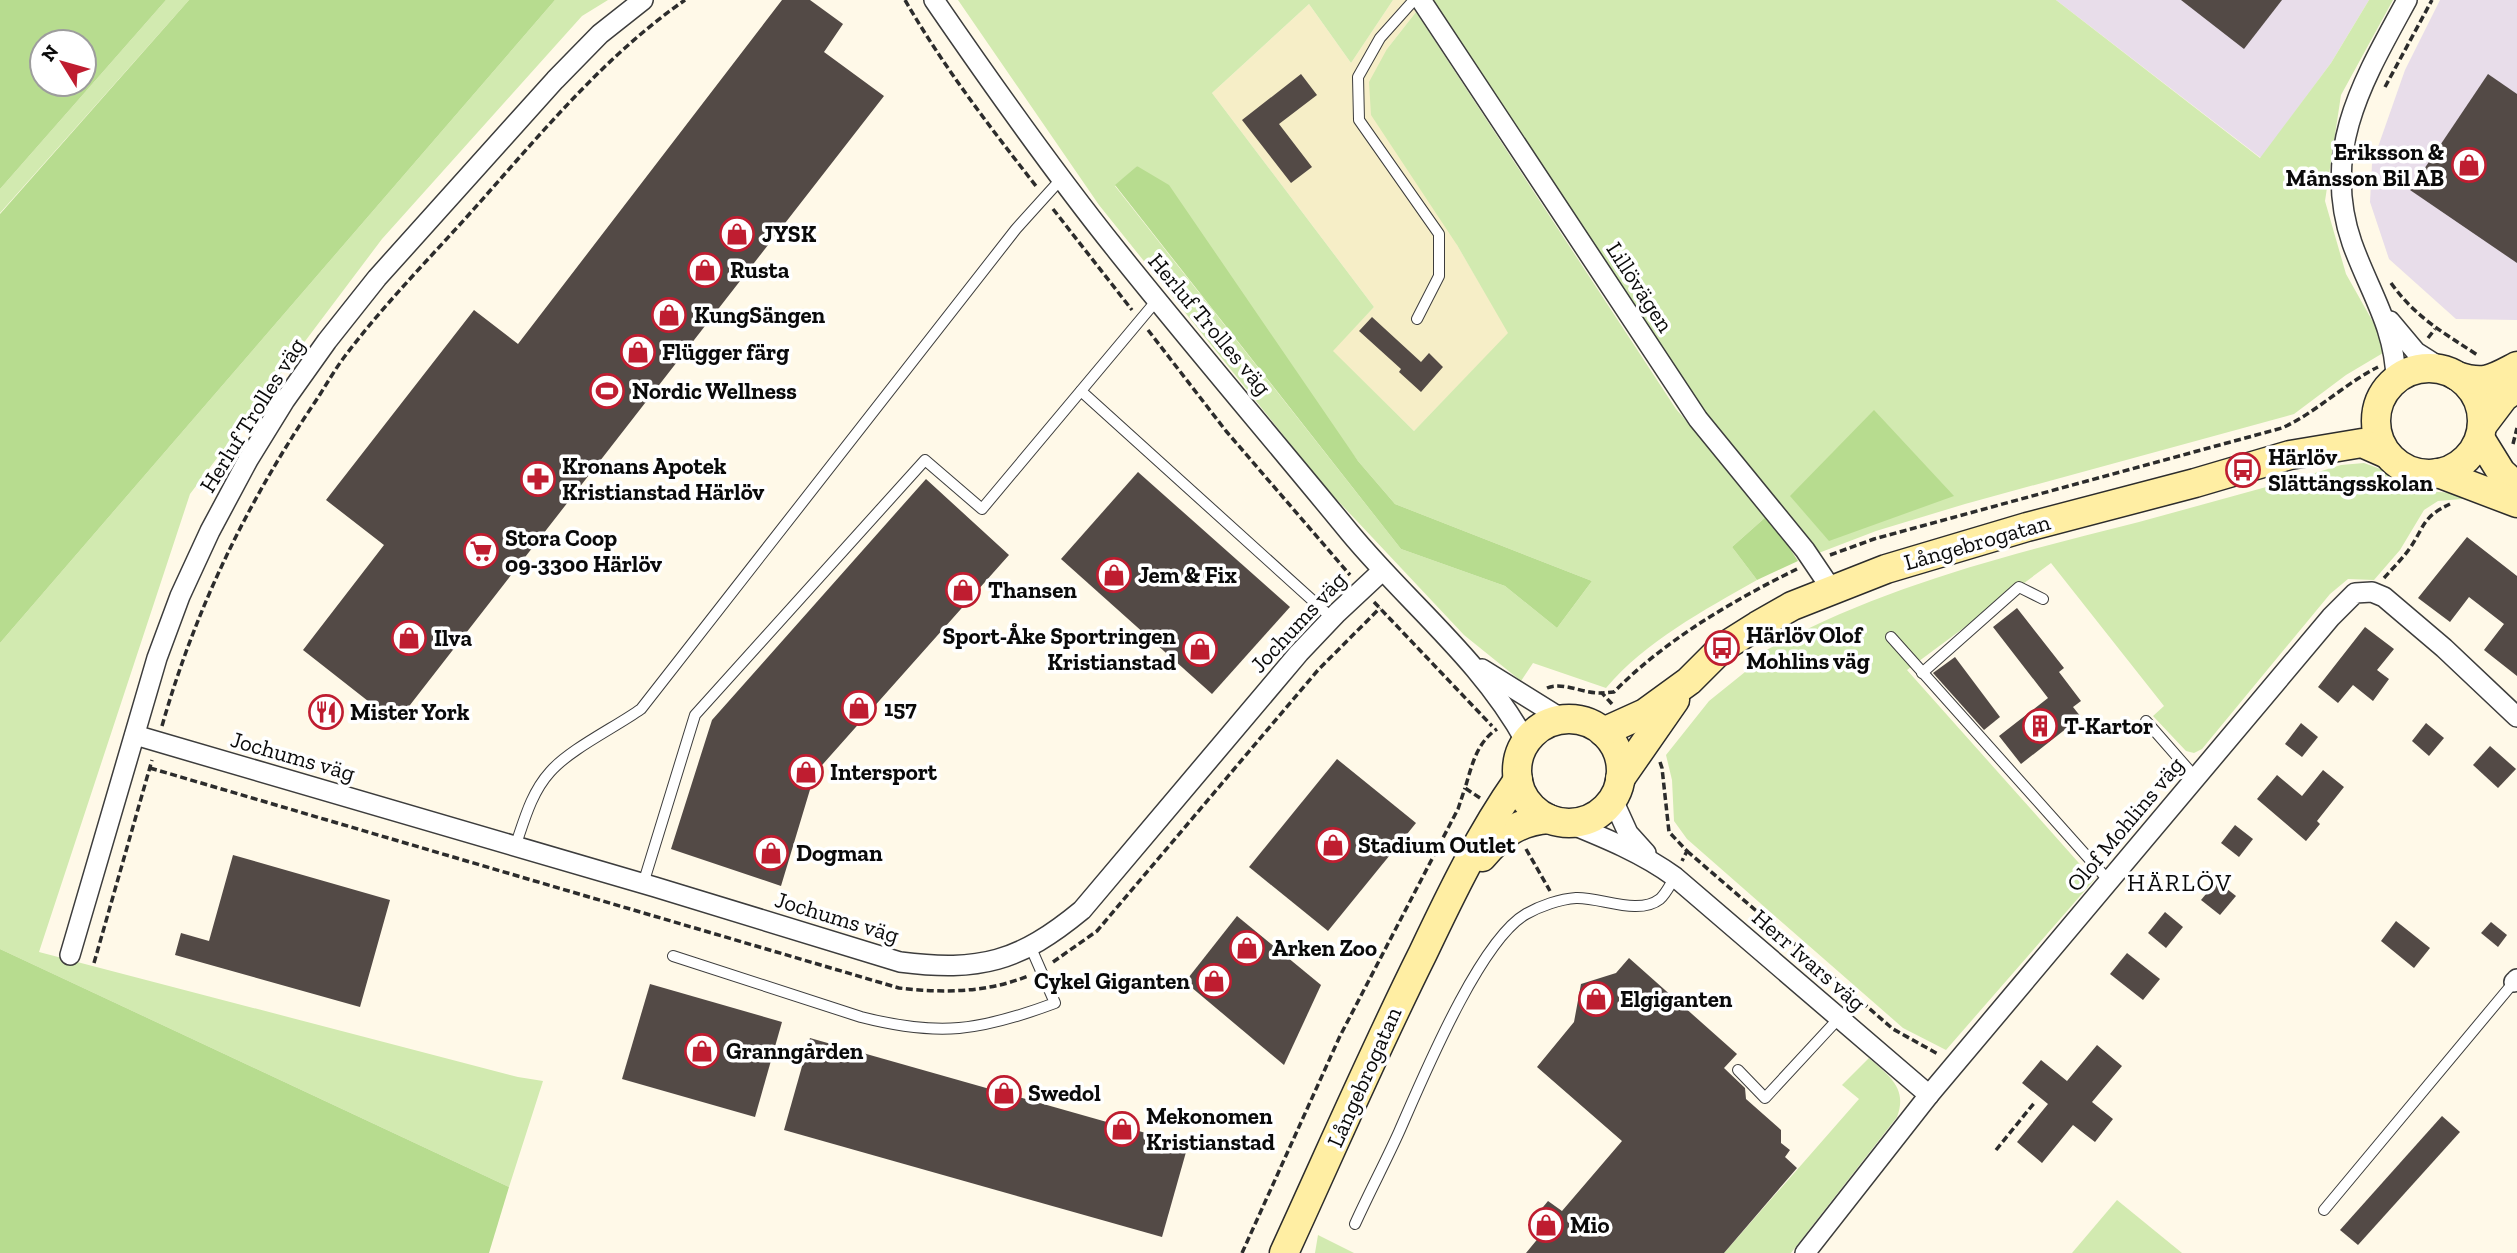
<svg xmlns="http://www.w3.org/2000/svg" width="2517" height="1253" font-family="'Zilla Slab',serif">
<rect width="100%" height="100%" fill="#fff9e8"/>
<g fill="#e8ddea">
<path d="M2056,0H2369L2331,63L2261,158Z"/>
<path d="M2440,0H2517V320L2456,319L2389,259L2370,202L2372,164L2405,70Z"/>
</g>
<path fill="#f6eec7" d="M1393,0H1409L1416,12L1387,49L1457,245L1509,333L1414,431L1332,351L1374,307L1212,93L1309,4L1351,63Z"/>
<g fill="#d2eab0" fill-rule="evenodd">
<path d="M166,0H189L0,213V189Z"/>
<path d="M555,0H608L582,16L382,239L190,494L39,952L518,1077L543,1081L509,1187L0,949V643Z"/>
<path d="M958,0H1393L1351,63L1309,4L1212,93L1374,307L1333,351L1414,431L1508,333L1457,245L1371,115L1369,82L1387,49L1416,12L1676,409L1768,515L1732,547L1757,580C1703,611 1647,640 1606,688L1533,663L1521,681L1464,635L1324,486L1099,205ZM1137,166L1358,461L1395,504L1592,581L1557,628L1505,586L1401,549L1115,186Z"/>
<path d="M1427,0H2056L2260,158L2331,63L2369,0H2393L2341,95L2325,201L2346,274L2377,329L2383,353L2346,375L2294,414L1965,504L1876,531L1816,554L1713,424Z"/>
<path d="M2364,463L2386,471L2424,491L2468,494L2462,499L2438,501L2424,510L2400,550L2374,580L2348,579L2330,594L2202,749L2194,753L2186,751L2153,716L2164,706L2051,563L1907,670L2094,880L1946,1050L1903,1028L1687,839L1674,821L1672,780L1666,755L1709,701L1750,668L1746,662C1866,590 2004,556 2139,522C2190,508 2241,494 2292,480L2341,465Z"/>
<path d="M1869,1058C1889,1076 1908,1088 1897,1117L1791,1253H1724L1859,1099L1842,1085Z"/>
<path d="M2117,1200L2182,1253H2072Z"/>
<path d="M1318,1235L1354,1253H1315Z"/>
</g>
<g fill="#b7dc8f" fill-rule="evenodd">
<path d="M0,0H166L0,189ZM42,42H84V84H42Z"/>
<path d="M189,0H555L0,643V214Z"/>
<path d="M1137,166L1169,185L1358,461L1395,504L1592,581L1557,628L1505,586L1401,549L1115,185Z"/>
<path d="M1874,410L1954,496L1829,541L1790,496Z"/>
<path d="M1768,515L1798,561L1757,580L1732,547Z"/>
<path d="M0,949L509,1187L489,1253H0Z"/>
</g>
<g fill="#534a46">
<path d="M782,0H810L843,24L824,52L884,96L396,723L303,650L384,545L326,500L474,310L518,344Z"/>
<path d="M2181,0H2282L2244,49Z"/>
<path d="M1301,74L1317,95L1279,124L1312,167L1291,183L1242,120Z"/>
<path d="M2488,74L2517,94V263L2410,190Z"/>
<path d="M1372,317L1421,362L1429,353L1443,367L1421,392L1399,372L1401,369L1359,331Z"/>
<path d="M1138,472L1290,607L1212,694L1061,559Z"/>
<path d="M926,479L1009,555L815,773L781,886L671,849L712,720Z"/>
<path d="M2467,537L2517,576V676L2484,650L2504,624L2469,597L2450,622L2418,598Z"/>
<path d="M2017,608L2064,668L2059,672L2081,701L2073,707L2081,717L2021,764L1999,736L2048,698L1993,627Z"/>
<path d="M2365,627L2394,649L2377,670L2389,679L2373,701L2353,685L2338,703L2318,687Z"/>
<path d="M1955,657L2000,717L1984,730L1933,673Z"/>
<path d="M2301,723L2318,737L2302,757L2285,744Z"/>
<path d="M2426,723L2444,738L2429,756L2412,741Z"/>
<path d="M2490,746L2516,769L2498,788L2473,765Z"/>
<path d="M1337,759L1416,823L1328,931L1249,867Z"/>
<path d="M2323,770L2344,787L2317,821L2320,824L2306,841L2257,799L2277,775L2302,796Z"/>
<path d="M2235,825L2253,839L2239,857L2221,843Z"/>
<path d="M233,855L390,900L360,1007L175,955L181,933L209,941Z"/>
<path d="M2217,881L2236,896L2220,915L2201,900Z"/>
<path d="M2165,912L2183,927L2166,948L2148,933Z"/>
<path d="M1237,916L1321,985L1284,1065L1185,982Z"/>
<path d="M2396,921L2430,948L2414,968L2381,941Z"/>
<path d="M2491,922L2507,935L2498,947L2481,933Z"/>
<path d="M2127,953L2160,979L2143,1000L2110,974Z"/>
<path d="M1629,958L1737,1054L1724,1068L1745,1088L1746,1099L1781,1130V1143L1790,1150L1785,1157L1797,1168L1724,1253H1526L1540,1236L1528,1225L1548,1201L1562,1211L1622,1141L1537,1067L1574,1022L1581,984L1616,973Z"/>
<path d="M650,984L782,1022L755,1117L622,1079Z"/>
<path d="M810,1038L1188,1145L1162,1237L784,1130Z"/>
<path d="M2097,1045L2122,1066L2092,1102L2113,1119L2095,1142L2073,1125L2042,1163L2017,1142L2048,1104L2022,1083L2041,1060L2067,1081Z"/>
<path d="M2442,1116L2460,1132L2358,1245L2340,1230Z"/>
</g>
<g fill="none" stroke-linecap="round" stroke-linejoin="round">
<g stroke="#3d3d3d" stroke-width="12">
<g id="lane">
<path d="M1414,0L1380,38L1358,77L1359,120L1439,234V276L1417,319"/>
<path d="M1081,391L1332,618"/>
<path d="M1891,637L2109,881"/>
<path d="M1922,673L2019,587L2043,599"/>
<path d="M2146,721L2196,778"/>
<path d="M515,847C524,821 531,793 550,772C570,749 616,727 641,709L1016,229L1062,178"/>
<path d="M643,884L695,715L925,460L982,509L1157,300"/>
<path d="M673,956L861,1017C939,1037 980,1031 1055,1003L1031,948"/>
<path d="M1738,1070L1765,1098L1839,1018"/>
<path d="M2324,1210L2514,982"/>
<path d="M1355,1224C1369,1193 1385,1163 1399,1132C1422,1080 1479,941 1526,914C1540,906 1560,899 1576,898C1601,897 1638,916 1660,899C1666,894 1671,883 1675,877"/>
</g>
</g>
<g stroke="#3d3d3d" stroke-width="22">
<g id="street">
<path d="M934,0C993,86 1053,171 1118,252C1194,347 1273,439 1350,533C1408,603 1482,661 1526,742"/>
<path d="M1421,0L1698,419L1805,550L1832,590"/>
<path d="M2390,321L2416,352L2446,371"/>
<path d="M2396,380C2395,327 2369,291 2352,243C2320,150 2364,79 2407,0"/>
<path d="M1482,669L1564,720"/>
<path d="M135,735L655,887L900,962C980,972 1019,962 1082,910L1299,653L1337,613L1382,571"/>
<path d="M1613,800L1628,833L1646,853"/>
<path d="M1568,823C1605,838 1642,853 1675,877L1929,1095"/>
<path d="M70,955L157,658L180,596L210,531L248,460L285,400L327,341L377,278L555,80L600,34L643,0"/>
<path d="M2514,982L2517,979"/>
<path d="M1805,1253L1929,1095L2331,617L2355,593L2372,592L2384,597L2444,648L2517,717"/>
</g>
</g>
<g stroke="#2c2c2c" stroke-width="31">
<g id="secondary">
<circle cx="2429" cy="421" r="53"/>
<path d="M2457,376C2485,385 2492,379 2517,366"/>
<path d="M2482,426L2504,397L2517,388"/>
<path d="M2480,438L2501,472L2517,487"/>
<path d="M2438,473L2517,503"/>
<circle cx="1569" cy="771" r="52"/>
<path d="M1603,732L1645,713L1689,681L1722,648L1757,626L1792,606L1886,569L2027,527L2195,483L2290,455L2362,443L2387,454"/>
<path d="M1620,779L1675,700"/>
<path d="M1482,857C1502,834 1519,821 1549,819"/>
<path d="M1284,1253C1330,1153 1374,1051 1423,953C1451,894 1480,834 1518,780"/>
</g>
</g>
<g stroke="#2c2c2c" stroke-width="3.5" stroke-dasharray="7 3.5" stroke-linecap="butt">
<path d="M905,0C943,66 989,126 1036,186"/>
<path d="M2385,87L2432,0"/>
<path d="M1053,209L1132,310"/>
<path d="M2391,283C2416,318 2444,333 2479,356"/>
<path d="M1148,330L1226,431L1350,575"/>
<path d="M2428,338L2435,329"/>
<path d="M2513,444L2517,428"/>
<path d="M1830,555L1874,539L2282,428C2317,412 2344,384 2378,367"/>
<path d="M2384,578C2393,568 2403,558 2410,548C2425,526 2422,517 2450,504"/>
<path d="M1374,602L1492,726"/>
<path d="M1547,688C1563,681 1583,694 1602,693"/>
<path d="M1612,704L1602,693L1614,692C1665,640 1732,601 1797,569"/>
<path d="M162,726C195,610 246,505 313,405C324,389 333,372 345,356C388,299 441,247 488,193C549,124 609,53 685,0"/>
<path d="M1660,762L1662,768L1669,832L1687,851L1682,861"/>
<path d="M150,768L899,988C942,993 986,993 1028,976"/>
<path d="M1480,798L1465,788C1472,766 1476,743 1497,729"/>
<path d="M1526,849L1550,891"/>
<path d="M1687,851L1893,1029L1938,1054"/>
<path d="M1053,962L1097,931L1318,670L1380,608"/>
<path d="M94,963L152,760"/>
<path d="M1996,1150L2035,1102"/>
<path d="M1242,1253L1340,1036L1458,809L1465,788"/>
</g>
<use href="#lane" stroke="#fff" stroke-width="10"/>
<use href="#street" stroke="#fff" stroke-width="19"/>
<use href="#secondary" stroke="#ffeea3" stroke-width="28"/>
</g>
<defs>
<g id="shop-ring" transform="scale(1.75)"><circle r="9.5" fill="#fff" stroke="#bf1d30" stroke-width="1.5"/><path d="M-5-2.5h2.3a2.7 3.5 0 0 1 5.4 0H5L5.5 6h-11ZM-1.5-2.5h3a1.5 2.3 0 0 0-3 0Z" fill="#bf1d30"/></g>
<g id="stadium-ring" transform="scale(1.75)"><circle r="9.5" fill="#fff" stroke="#bf1d30" stroke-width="1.5"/><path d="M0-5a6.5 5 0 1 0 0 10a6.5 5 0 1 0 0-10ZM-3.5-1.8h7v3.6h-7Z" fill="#bf1d30"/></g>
<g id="bus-ring" transform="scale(1.75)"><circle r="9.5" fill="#fff" stroke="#bf1d30" stroke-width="1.5"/><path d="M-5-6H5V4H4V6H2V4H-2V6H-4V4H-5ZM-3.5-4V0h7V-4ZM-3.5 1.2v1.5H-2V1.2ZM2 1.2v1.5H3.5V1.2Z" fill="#bf1d30"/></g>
<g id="pharmacy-ring" transform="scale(1.75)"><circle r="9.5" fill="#fff" stroke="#bf1d30" stroke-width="1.5"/><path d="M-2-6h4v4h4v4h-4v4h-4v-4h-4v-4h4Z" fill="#bf1d30"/></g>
<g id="supermarket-ring" transform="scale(1.75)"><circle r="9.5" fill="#fff" stroke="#bf1d30" stroke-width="1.5"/><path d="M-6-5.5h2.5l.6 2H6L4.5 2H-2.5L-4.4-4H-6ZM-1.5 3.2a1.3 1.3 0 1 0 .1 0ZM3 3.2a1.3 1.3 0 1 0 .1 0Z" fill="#bf1d30"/></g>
<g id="restaurant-ring" transform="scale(1.75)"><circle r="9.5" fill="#fff" stroke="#bf1d30" stroke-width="1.5"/><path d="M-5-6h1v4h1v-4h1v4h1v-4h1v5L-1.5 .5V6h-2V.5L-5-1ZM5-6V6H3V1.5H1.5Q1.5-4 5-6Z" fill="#bf1d30"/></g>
<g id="building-ring" transform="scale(1.75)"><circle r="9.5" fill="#fff" stroke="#bf1d30" stroke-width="1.5"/><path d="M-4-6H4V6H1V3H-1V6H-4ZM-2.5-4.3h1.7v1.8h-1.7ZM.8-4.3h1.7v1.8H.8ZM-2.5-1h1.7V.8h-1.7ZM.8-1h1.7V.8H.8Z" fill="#bf1d30"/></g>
</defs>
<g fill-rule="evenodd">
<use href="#shop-ring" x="2469" y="165"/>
<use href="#shop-ring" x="737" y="234"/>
<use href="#shop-ring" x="705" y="270"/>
<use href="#shop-ring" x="669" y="315"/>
<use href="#shop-ring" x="638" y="352"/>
<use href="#stadium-ring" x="607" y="391"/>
<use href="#bus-ring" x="2243" y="470"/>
<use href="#pharmacy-ring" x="538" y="479"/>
<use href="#supermarket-ring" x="481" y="551"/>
<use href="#shop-ring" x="1114" y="575"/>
<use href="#shop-ring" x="963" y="590"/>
<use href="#shop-ring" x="409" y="638"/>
<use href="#bus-ring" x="1722" y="648"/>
<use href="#shop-ring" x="1200" y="649"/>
<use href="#shop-ring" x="859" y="708"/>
<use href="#restaurant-ring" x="326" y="712"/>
<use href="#building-ring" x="2040" y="726"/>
<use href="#shop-ring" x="806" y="772"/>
<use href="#shop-ring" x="1333" y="845"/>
<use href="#shop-ring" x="771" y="853"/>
<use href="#shop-ring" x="1247" y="948"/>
<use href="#shop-ring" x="1214" y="981"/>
<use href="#shop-ring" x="1596" y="999"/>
<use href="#shop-ring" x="702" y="1051"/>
<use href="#shop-ring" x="1004" y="1093"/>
<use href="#shop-ring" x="1122" y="1129"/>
<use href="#shop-ring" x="1546" y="1225"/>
</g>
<g text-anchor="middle" stroke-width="7" stroke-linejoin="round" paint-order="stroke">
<g font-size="23" font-weight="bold" fill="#0a0a0a" stroke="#fff" text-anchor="start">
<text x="2444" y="160" text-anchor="end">Eriksson &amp;<tspan x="2444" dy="26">Månsson Bil AB</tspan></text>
<text x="762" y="242">JYSK</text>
<text x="730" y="278">Rusta</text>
<text x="694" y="323">KungSängen</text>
<text x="662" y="360">Flügger färg</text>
<text x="632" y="399">Nordic Wellness</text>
<text x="2268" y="465">Härlöv<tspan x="2268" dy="26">Slättängsskolan</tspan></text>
<text x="562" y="474">Kronans Apotek<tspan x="562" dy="26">Kristianstad Härlöv</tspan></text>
<text x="505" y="546">Stora Coop<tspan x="505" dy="26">09-3300 Härlöv</tspan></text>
<text x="1138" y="583">Jem &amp; Fix</text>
<text x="988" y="598">Thansen</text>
<text x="1746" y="643">Härlöv Olof<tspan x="1746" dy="26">Mohlins väg</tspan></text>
<text x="1176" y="644" text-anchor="end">Sport-Åke Sportringen<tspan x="1176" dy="26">Kristianstad</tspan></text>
<text x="434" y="646">Ilva</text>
<text x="884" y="716">157</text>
<text x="350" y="720">Mister York</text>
<text x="2064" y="734">T-Kartor</text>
<text x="830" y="780">Intersport</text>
<text x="1358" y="853">Stadium Outlet</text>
<text x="796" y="861">Dogman</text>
<text x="1272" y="956">Arken Zoo</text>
<text x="1190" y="989" text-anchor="end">Cykel Giganten</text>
<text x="1620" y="1007">Elgiganten</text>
<text x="726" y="1059">Granngården</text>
<text x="1028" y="1101">Swedol</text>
<text x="1146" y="1124">Mekonomen<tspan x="1146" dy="26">Kristianstad</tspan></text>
<text x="1570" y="1233">Mio</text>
</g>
<g font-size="23" fill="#0a0a0a" stroke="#fff">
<text transform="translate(1640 287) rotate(57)" y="8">Lillövägen</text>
<text transform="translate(1210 324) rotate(50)" y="8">Herluf Trolles väg</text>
<text transform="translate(252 415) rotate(-58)" y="8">Herluf Trolles väg</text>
<text transform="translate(1977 542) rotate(-16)" y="8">Långebrogatan</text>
<text transform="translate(1298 622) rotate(-47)" y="8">Jochums väg</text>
<text transform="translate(293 756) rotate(16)" y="8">Jochums väg</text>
<text transform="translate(2125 824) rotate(-50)" y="8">Olof Mohlins väg</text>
<text transform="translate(837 917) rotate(17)" y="8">Jochums väg</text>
<text transform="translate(1809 960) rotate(41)" y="8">Herr Ivars väg</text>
<text transform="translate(1364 1077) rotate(-66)" y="8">Långebrogatan</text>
</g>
<g font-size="24" letter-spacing="2" fill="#0a0a0a" stroke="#fff">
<text x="2180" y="891">HÄRLÖV</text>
</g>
</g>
<g transform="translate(63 63) rotate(307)"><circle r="33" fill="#ffffff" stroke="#9d9d9d" stroke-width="2"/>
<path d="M0-5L12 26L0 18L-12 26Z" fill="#bf1d30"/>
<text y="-10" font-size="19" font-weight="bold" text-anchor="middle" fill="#0a0a0a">N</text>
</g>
</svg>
